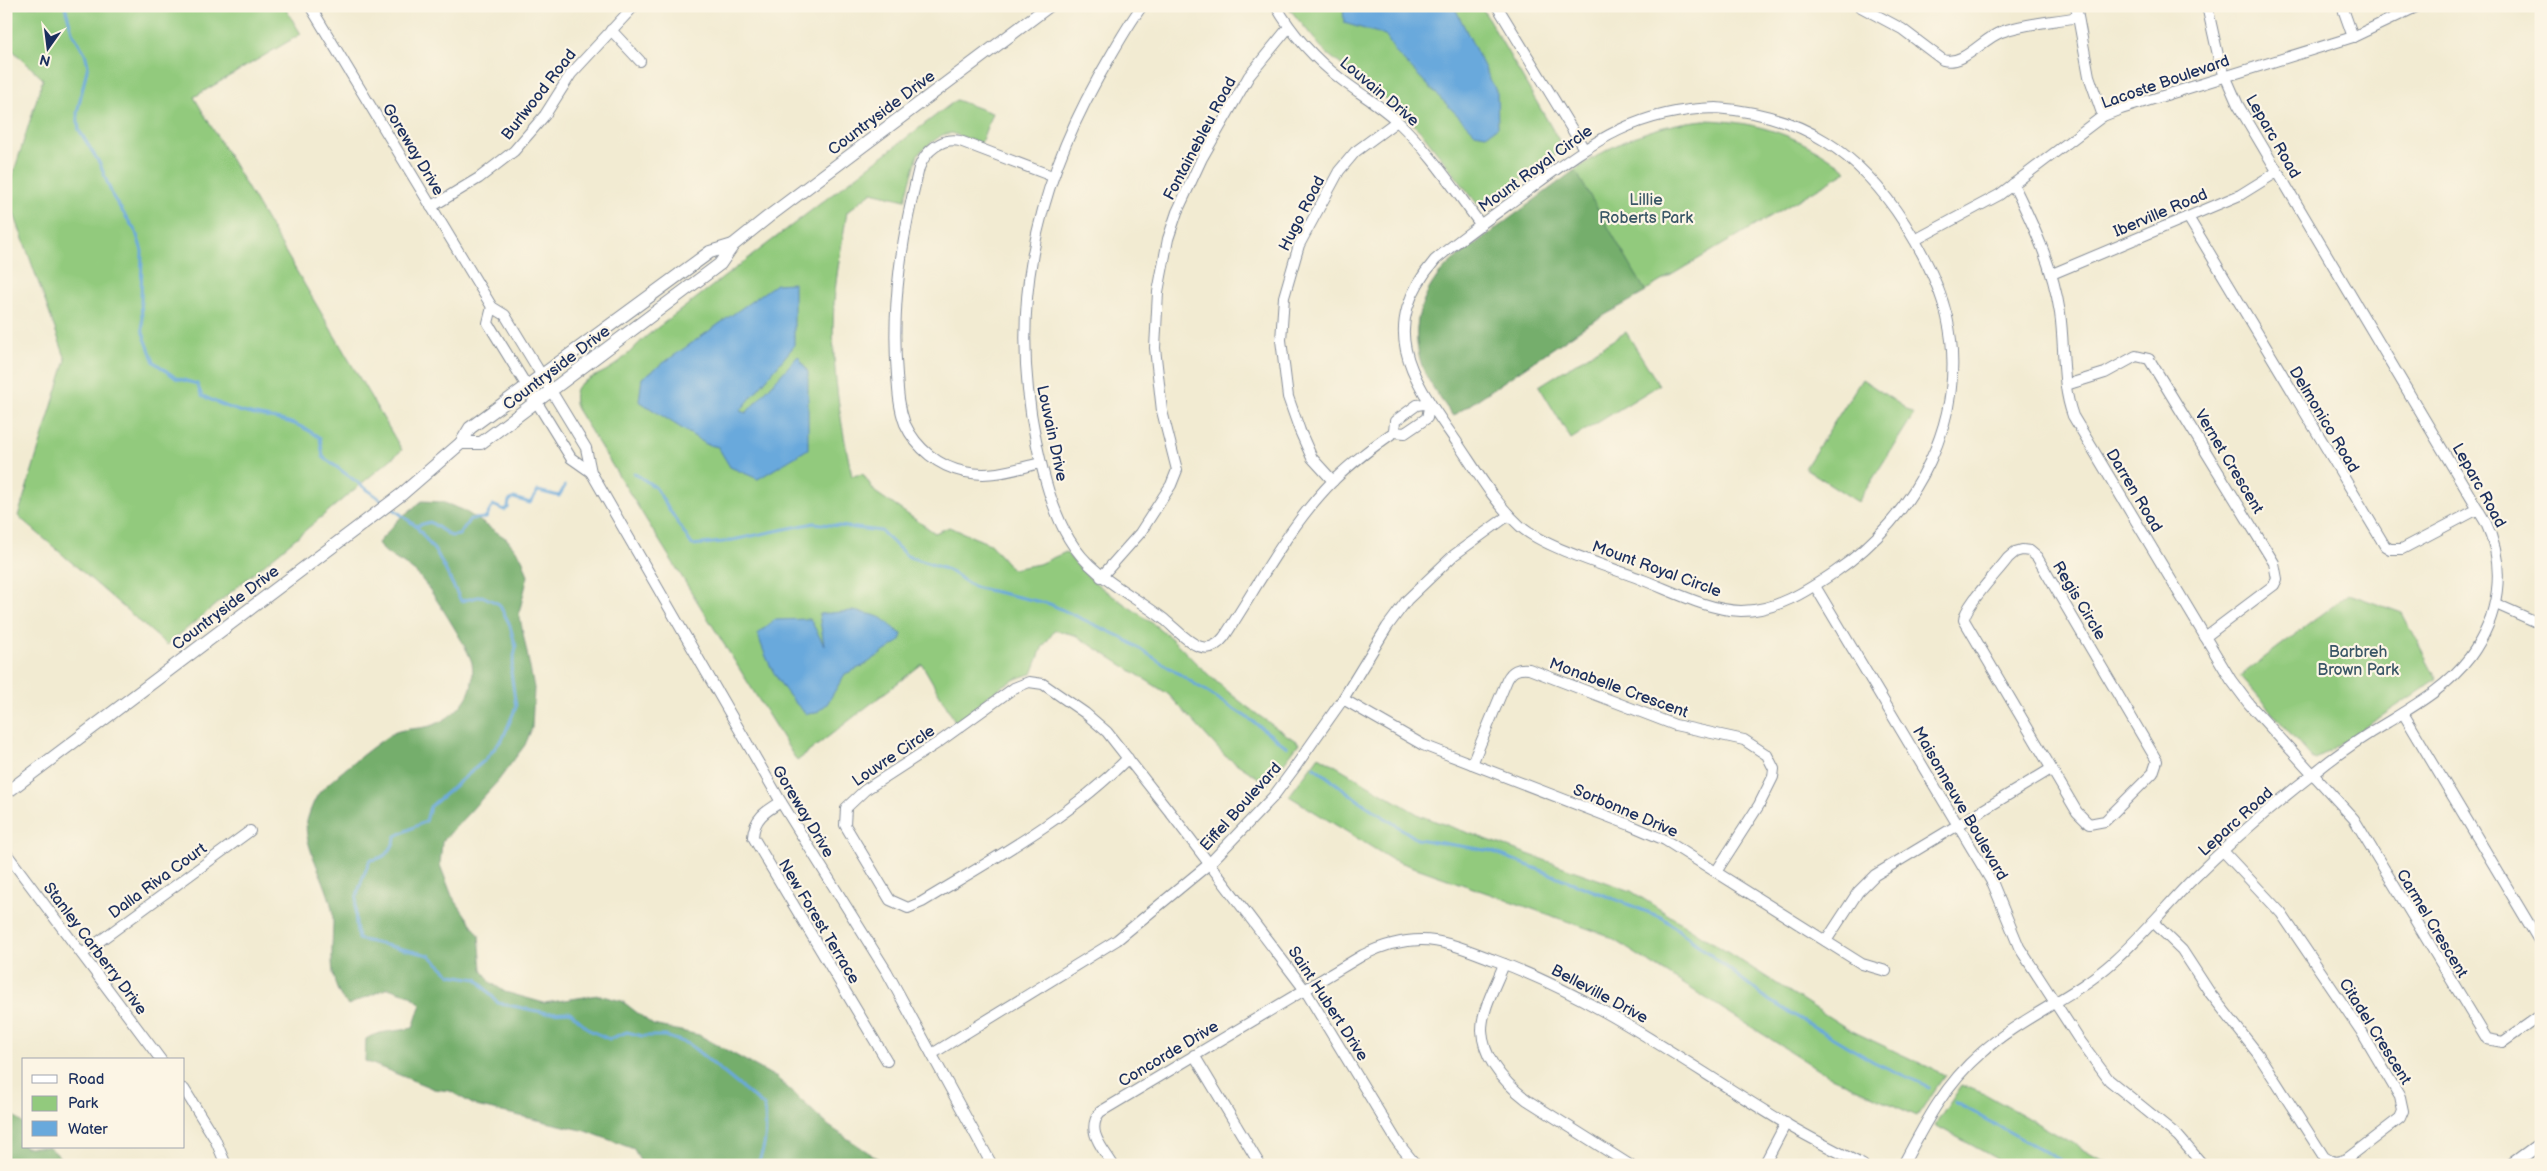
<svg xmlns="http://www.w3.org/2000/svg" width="2547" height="1171" font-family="'Balsamiq Sans',sans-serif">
<rect width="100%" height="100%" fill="#fcf5e5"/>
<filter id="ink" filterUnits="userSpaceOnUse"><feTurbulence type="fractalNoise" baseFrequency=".02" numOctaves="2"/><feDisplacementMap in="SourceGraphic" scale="10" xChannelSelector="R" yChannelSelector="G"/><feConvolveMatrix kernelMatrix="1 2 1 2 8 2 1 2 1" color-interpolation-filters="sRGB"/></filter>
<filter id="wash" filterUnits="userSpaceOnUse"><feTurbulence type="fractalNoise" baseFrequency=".0096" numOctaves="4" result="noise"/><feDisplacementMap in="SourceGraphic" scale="20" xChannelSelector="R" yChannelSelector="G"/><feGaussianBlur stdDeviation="1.12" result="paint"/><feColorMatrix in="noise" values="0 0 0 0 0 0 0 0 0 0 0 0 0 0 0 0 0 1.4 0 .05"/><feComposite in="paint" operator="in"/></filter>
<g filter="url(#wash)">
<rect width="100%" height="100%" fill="#f2ebd2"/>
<g fill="#92ca7d" stroke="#567c6e">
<path d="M6,6H284L301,34L194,97L402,450L167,645L18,516L66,360L7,194L43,79L6,44Z"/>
<path d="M1287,6H1481L1561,144L1562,150L1486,206H1479L1423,134L1397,108L1326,53Z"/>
<path d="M956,100L992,113L981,143L951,133L942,135L932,142L918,154L905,200L872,192L847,212C843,238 838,264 835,291C829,352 839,416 852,476L863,474L875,492L935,533L949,527L990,544L1012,569L1039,564L1066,552C1095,591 1130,604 1166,634C1177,643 1186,653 1196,663C1228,694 1262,719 1299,743L1268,784L1225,756L1168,694L1075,635L1055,630L1042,648L1032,674C1003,679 978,706 956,723L922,664L797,761L577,409C574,402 573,392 578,386C584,380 601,374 609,369C624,360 635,346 648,335Z"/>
<path d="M1704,120C1758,121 1804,137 1847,171L1587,325L1453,416C1418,367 1400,328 1439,274C1461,252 1489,235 1514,216C1578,168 1621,128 1704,120Z"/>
<path d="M1626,332L1659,385L1571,439L1539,386Z"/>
<path d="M1862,379L1914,414L1858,502L1805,468Z"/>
<path d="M2349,594L2402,613L2437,679L2316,760L2312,758L2240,676Z"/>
<path d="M1319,756L1421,816L1631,891L1848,1029L1945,1075L1917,1116L1829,1076L1606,935L1391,859L1289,796Z"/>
<path d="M1962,1085L1985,1094L2111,1165H2008L1935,1125Z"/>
</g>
<g fill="#75ae6c" stroke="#486e65">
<path d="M1575,170L1646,292L1587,325L1453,416C1441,399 1427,382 1421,363C1409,325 1423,287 1452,261Z"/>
<path d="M422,501L442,502L463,510L507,539L522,558L528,576L519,613L534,688L532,728L525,745L498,781L442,842L440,865L452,896L479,935L482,969L490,982L505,992L544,1003L598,995L622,1001L653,1025L699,1035L777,1078L829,1126L887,1165H642L634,1149L586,1131L476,1106L450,1091L434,1089L365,1061L366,1039C379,1030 397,1032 413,1028L421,1004L410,995L388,988L348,1005C326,985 333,947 333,919C333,889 301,846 307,821C309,813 314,800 319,793C327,783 384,736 396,732C407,728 419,729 430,726C448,721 470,702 472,682C473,677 473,668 472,663C468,647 431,589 419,576C407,562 386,558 378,543L399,519Z"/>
<path d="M6,1107L24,1125V1147H49L59,1156L64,1165H6Z"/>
</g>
<g fill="#69a9dc" stroke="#426c9d">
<path d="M1343,6H1454L1497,93L1498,127L1486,135L1475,133L1396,53L1385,35L1344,23Z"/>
<path d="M794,283V346L740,411L746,413L798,356L808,372V449L758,479L730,467L718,447L706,444L639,401L642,378L776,284Z"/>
<path d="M852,611C863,613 878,614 887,622C892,626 894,630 902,634L900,641L863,666L845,674L827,704L816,713L807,714C784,695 766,663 758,634L774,620L810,619L824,645L819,614Z"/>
</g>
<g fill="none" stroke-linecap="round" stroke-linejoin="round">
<g stroke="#69a9dc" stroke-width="3">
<path d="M65,6L72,32L85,53L88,65L77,113L79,130L100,164L113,197L136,232L142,251L141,302L143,333L154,362L176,378L197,384L202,396C214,401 226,407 239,411C270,420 292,417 320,438L323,457L384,502"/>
<path d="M634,473L655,487L692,545L723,542L814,523L881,531L907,556L948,570L974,587L1050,604L1123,638L1251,720L1287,747"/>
<path d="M391,507L416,526L438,555L461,601L482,596L499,604L509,623L516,647L511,672L516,707L503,738L485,760L430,807L426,821L396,836C392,850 386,859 370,860C356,893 352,903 358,939L429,955L451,975L477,979L498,1003L547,1013L570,1012L591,1031L609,1039L627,1032L642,1036H665L689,1044L764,1106C767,1127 767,1145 757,1165"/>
<path d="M416,526L430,522L451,536L459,535L470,519L486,518L493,505L504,510L508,508L509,501L514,498L530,503L538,491L559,496L565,486"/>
<path d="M1314,767L1358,800L1417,839L1491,851L1663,918L1770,1001L1874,1062L1929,1087"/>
<path d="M1955,1102L2069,1165"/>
</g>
</g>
</g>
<g filter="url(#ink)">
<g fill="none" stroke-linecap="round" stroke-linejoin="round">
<g stroke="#868d98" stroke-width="12">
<g id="minor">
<path d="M310,6L492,307L505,315L586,448L591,472L781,802L887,972L992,1165"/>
<path d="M1142,6C1125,29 1112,54 1098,78C1034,193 1009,311 1036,441C1043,474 1052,510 1069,539C1092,578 1131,593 1165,620C1183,635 1204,663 1224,637C1259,584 1289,525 1334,480C1352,462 1373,447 1394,432L1405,433L1427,418L1430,403L1417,405L1395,421L1394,432"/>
<path d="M1276,6C1292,34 1316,60 1342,80C1360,94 1380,105 1397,121C1430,152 1454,189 1481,225"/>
<path d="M1497,6L1584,149"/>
<path d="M1859,6L1902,29L1943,60C1964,66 1982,39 2001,32C2024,23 2053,22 2077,17"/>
<path d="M2076,6L2089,76L2103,116"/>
<path d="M2342,6L2353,37"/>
<path d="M611,30L640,61"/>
<path d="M1716,108C1802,114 1859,152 1905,224C1923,253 1939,283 1947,317C1970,417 1916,517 1835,572C1807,591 1776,611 1741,611C1708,610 1674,592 1643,580C1611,567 1544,548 1520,526C1495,503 1477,472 1458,444C1414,380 1374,332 1435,260C1462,237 1491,217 1520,196C1587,147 1629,110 1716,108Z"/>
<path d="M2013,184C2034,226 2053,267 2060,313C2065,348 2061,383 2073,416L2231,680L2249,704L2354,819L2487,1039L2503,1042L2541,1015"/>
<path d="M431,207L479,178L514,151L545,115L571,74L634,6"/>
<path d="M2188,217L2385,546L2390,549H2402L2478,509"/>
<path d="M1915,240L1999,195L2103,116L2121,109L2353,37L2418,6"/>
<path d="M2052,274L2240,195L2277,172"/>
<path d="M492,307L488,323L571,458L591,472"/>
<path d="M2066,385L2105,373L2136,356L2149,359L2274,563L2277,579L2274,585L2205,637"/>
<path d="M1040,463C1016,469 991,478 965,472C939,467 916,448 905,424C899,408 898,392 897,375C891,305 902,236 919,168C925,151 942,137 960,141L1052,176"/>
<path d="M1333,481L1312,458L1300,431L1288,397L1281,340L1284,297L1299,245L1339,171L1355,152L1397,121"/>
<path d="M2022,550L2030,551L2037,557L2157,761L2153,773L2105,821L2089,824L2077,812L1964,620C1964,606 1998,572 2008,558L2015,552Z"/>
<path d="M1101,577L1140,533L1171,485L1177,470L1162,411L1155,348L1158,292L1168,239L1177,212L1202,158L1249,76L1289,27"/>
<path d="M1815,586L1993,884L2019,947L2078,1038L2109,1080L2178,1136L2203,1165"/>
<path d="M2496,604L2541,624"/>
<path d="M1343,699L1423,745L1630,825L1665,840L1862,964L1886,971"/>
<path d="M2403,713L2541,944"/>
<path d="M1128,758C1069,818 993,859 922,902L908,908L890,900L845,825L846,808L865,790L939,742L1014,688L1029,682L1043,684L1085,713L1107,732L1173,816L1305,990L1398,1143L1416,1165"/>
<path d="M1472,764L1507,680C1512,670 1518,668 1529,669L1675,725L1744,740L1767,755L1774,769L1773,777L1759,805L1716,872"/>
<path d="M781,802C766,811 754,818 753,837L887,1061"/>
<path d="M6,853L161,1060"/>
<path d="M2153,922L2182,950L2210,993L2258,1054L2324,1157C2333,1163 2338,1163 2348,1158L2400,1118L2403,1111L2400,1097L2361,1031L2281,913L2223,851"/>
<path d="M1826,941L1858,892L1875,875L2051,769"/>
<path d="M82,954L250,831"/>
<path d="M1504,964C1497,983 1482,1008 1482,1030C1483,1059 1505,1083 1527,1100L1630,1165"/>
<path d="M932,1054L1117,940L1209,864L1273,797L1293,770L1343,699L1387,627L1407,600L1454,555L1509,515"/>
<path d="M1194,1055L1260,1165"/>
<path d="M184,1089L215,1139L226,1165"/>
<path d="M1113,1165C1103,1148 1085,1131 1100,1112L1363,955C1381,946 1400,940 1421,940C1446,940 1470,951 1494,960C1599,998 1688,1065 1783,1122C1809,1138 1837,1151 1863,1165"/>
<path d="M1764,1165L1786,1123"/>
<path d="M1903,1165C1925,1123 1945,1084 1981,1053C2021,1017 2073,998 2113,962C2140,938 2164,909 2189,883C2228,844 2269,808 2313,774C2336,755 2362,737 2388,722C2419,703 2448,686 2470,657C2499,617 2507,568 2486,523L2238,105L2220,64L2207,6"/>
</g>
</g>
<g stroke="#868d98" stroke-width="14">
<g id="major">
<path d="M461,443H481L720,264L733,245L768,217L1049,6"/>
<path d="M6,793L402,494L461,443L470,428L710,252L733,245"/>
<path d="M2511,1165L2541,1143"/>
</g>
</g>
<use href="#minor" stroke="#fff" stroke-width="10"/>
<use href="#major" stroke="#fff" stroke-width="12"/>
</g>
</g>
<g text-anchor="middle" stroke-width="4.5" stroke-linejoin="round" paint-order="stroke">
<g font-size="16" fill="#1b2f5e" stroke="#fcf5e5">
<text transform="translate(2165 81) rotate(-19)" y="6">Lacoste Boulevard</text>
<text transform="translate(1380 91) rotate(40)" y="6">Louvain Drive</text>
<text transform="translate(538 94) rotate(-52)" y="6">Burlwood Road</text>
<text transform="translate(881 112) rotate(-37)" y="6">Countryside Drive</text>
<text transform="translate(2274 136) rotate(60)" y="6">Leparc Road</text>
<text transform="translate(1199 138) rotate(-62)" y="6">Fontainebleu Road</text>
<text transform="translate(414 149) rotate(59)" y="6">Goreway Drive</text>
<text transform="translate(1535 168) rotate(-36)" y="6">Mount Royal Circle</text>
<text transform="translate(2160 212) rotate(-23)" y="6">Iberville Road</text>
<text transform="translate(1301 213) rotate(-63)" y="6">Hugo Road</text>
<text transform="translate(556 367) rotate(-37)" y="6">Countryside Drive</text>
<text transform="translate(2325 419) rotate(59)" y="6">Delmonico Road</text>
<text transform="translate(1053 433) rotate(78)" y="6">Louvain Drive</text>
<text transform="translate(2230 461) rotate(59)" y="6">Vernet Crescent</text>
<text transform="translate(2480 485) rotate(61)" y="6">Leparc Road</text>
<text transform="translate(2135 490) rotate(59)" y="6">Darren Road</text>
<text transform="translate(1657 568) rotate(20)" y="6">Mount Royal Circle</text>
<text transform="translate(2080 600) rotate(59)" y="6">Regis Circle</text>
<text transform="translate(225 607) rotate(-37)" y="6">Countryside Drive</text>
<text transform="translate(1619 687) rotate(20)" y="6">Monabelle Crescent</text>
<text transform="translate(893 755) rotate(-34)" y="6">Louvre Circle</text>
<text transform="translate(1961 803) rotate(60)" y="6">Maisonneuve Boulevard</text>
<text transform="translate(1240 806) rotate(-48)" y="6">Eiffel Boulevard</text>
<text transform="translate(1626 810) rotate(23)" y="6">Sorbonne Drive</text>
<text transform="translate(804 811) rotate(59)" y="6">Goreway Drive</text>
<text transform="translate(2235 821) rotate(-42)" y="6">Leparc Road</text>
<text transform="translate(157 880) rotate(-36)" y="6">Dalla Riva Court</text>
<text transform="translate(820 921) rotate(59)" y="6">New Forest Terrace</text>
<text transform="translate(2433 923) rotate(59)" y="6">Carmel Crescent</text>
<text transform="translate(96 948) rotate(53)" y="6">Stanley Carberry Drive</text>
<text transform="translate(1600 993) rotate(28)" y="6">Belleville Drive</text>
<text transform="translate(1329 1003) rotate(57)" y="6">Saint Hubert Drive</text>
<text transform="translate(2376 1031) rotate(58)" y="6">Citadel Crescent</text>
<text transform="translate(1168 1053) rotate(-31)" y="6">Concorde Drive</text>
</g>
<g font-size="16" fill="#395666" stroke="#fcf5e5">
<text x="1646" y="205">Lillie<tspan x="1646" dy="18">Roberts Park</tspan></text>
<text x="2358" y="657">Barbreh<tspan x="2358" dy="18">Brown Park</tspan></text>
</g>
</g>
<rect width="2547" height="1171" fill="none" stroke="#fcf5e5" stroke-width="25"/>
<rect x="22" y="1058" width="162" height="90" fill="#fcf5e5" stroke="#a2a6af"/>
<rect x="32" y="1075" width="25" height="8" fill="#ffffff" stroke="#a2a6af"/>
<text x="68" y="1084" font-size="15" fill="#1b2f5e">Road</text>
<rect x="32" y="1096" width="25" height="15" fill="#92ca7d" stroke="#a2a6af"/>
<text x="68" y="1108" font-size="15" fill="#1b2f5e">Park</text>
<rect x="32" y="1121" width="25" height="15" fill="#69a9dc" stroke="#a2a6af"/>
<text x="68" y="1134" font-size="15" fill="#1b2f5e">Water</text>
<g transform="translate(48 48) rotate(194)" stroke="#fcf5e5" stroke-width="4" paint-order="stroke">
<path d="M0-4L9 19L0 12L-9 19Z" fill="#1b2f5e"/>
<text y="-8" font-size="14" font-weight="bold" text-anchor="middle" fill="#1b2f5e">N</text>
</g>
</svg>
